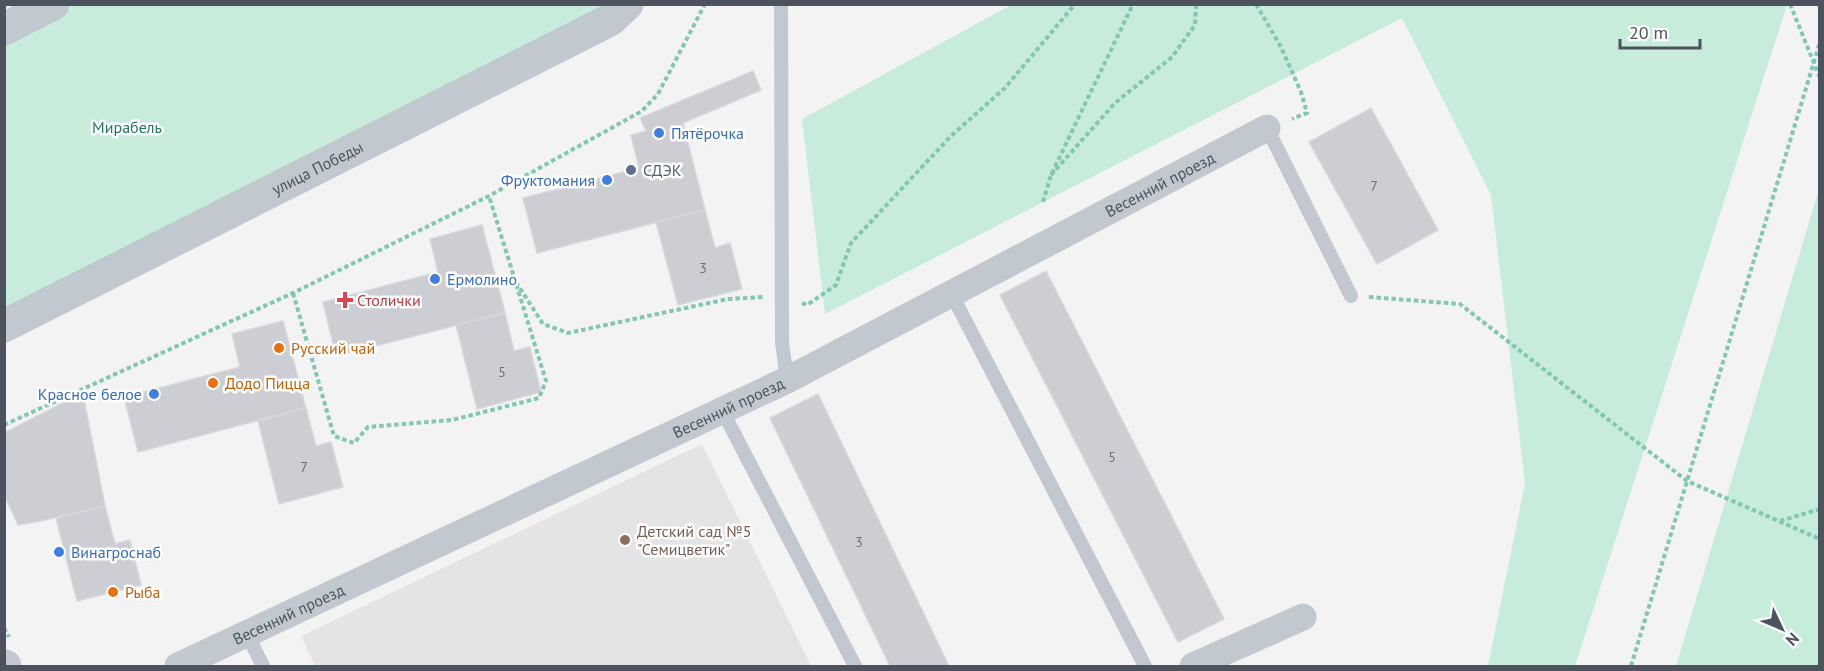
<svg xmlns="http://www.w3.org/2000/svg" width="1824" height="671" font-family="'PT Sans',sans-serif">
<rect width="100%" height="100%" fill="#f4f3f3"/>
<path fill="#e5e4e4" d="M702,444L811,666H315L301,636Z"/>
<g fill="#c7ecdb">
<path d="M53,4L627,5L5,325V29Z"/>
<path d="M1011,5H1787L1575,666H1488L1525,483L1491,195L1402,18L825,314L802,119Z"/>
<path d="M1819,189V666H1676Z"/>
</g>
<g fill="#cdced4" stroke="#d7d8dd" stroke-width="1.5">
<path d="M753,71L761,90L683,123L705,210L537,253L523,198L639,168L631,135L646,131L640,118Z"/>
<path d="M1371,108L1438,230L1377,264L1309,142Z"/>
<path d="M705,210L715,248L730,243L742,289L678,305L656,222Z"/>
<path d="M482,225L505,313L336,356L323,302L438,272L430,239Z"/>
<path d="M1046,271L1224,619L1178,642L1000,295Z"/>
<path d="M505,313L514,351L530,347L541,392L477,409L456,325Z"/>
<path d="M283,321L306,408L138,452L124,397L240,367L232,334Z"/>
<path d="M818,394L949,666H890L770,418Z"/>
<path d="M72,398L84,399L105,506L41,521L18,525L4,494V433Z"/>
<path d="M306,408L316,446L331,442L343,487L279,504L258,421Z"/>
<path d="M105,506L115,544L130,540L141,585L77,601L56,518Z"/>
</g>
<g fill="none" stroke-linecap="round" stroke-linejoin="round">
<g stroke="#82c7af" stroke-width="4" stroke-dasharray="4.5 3" stroke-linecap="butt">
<path d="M1256,4L1281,47L1301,92L1307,113L1292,119"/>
<path d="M1790,4L1820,78"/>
<path d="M1051,175L1115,103L1172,57L1195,25L1196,4"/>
<path d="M1043,202L1051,175L1133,4"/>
<path d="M516,282L543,324L568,333L728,299L763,297"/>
<path d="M293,293L334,436L354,443L368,427L452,420L539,398L546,381L489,196"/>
<path d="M1369,297L1460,304L1687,481L1820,539"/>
<path d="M802,303L807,305L836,285L851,243L950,137L1005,88L1075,4"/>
<path d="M4,425L293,293L489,196L642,111L658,94L705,4"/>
<path d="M1780,521L1820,509"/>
<path d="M4,628L9,637"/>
<path d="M1631,666L1820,42"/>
</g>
<g stroke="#c2c8cf" stroke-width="14">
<path d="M781,4L782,342L787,380"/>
<path d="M1267,128L1351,296"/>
<path d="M952,295L1145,666"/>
<path d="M722,410L855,666"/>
<path d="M247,634L263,666"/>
</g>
<g stroke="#c2c8cf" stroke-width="27">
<path id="s1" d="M178,666L787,380L1267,128"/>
<path d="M1193,666L1303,617"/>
</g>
<g stroke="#c2c8cf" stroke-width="33">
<path d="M4,29L53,4"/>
<path id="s2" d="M4,326L610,20L627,4"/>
<path d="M4,666H5"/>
</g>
</g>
<g fill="#3f7fe0" stroke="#fff" stroke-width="2">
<circle cx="659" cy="133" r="6"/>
<circle cx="607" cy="180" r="6"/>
<circle cx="435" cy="279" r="6"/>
<circle cx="154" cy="394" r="6"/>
<circle cx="59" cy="552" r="6"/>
</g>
<circle fill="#5c6f8a" stroke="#fff" stroke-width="2" cx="631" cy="170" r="6"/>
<path fill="#e0444e" stroke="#fff" stroke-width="2" d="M342 291h6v6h6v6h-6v6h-6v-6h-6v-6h6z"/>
<g fill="#e8710a" stroke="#fff" stroke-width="2">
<circle cx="279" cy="348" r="6"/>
<circle cx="213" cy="383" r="6"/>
<circle cx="113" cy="592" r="6"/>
</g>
<circle fill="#8d6e63" stroke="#fff" stroke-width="2" cx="625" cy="540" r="6"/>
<g text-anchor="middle" stroke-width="5" stroke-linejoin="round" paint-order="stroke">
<g font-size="14" fill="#6c727c">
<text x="1374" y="191">7</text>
<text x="703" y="273">3</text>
<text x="502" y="377">5</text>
<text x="1112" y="462">5</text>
<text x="304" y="472">7</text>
<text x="859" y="547">3</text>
</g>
<g font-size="16" fill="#227a5b" stroke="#fff">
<text x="127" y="133">Мирабель</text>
</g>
<g font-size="16" fill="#366cbe" stroke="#fff" text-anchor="start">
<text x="671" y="139">Пятёрочка</text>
<text x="595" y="186" text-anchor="end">Фруктомания</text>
<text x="447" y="285">Ермолино</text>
<text x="142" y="400" text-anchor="end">Красное белое</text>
<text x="71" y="558">Винагроснаб</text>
</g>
<g font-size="16" fill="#4c535e" stroke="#fff">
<text dy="6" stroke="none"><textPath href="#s2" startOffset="351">улица Победы</textPath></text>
<text dy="6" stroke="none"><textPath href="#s1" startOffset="1094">Весенний проезд</textPath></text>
<text dy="6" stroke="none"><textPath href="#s1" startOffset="608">Весенний проезд</textPath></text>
<text dy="6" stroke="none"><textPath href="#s1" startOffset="122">Весенний проезд</textPath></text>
</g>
<g font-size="16" fill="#4e5e75" stroke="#fff" text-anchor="start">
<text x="643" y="176">СДЭК</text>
</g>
<g font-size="16" fill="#be3a42" stroke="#fff" text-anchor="start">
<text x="357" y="306">Столички</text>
</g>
<g font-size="16" fill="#c56008" stroke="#fff" text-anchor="start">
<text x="291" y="354">Русский чай</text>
<text x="225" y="389">Додо Пицца</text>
<text x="125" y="598">Рыба</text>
</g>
<g font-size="16" fill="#785e54" stroke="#fff" text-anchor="start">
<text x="637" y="537">Детский сад №5<tspan x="637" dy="18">"Семицветик"</tspan></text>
</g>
</g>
<rect width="1824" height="671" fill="none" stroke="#4c535e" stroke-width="12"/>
<g transform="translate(1782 629) rotate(134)" stroke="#ffffff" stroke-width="4.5" paint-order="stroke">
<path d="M0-4.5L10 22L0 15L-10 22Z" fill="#4c535e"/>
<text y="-9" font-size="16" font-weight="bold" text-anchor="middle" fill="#4c535e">N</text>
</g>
<path d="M1620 39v9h80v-9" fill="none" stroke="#4c535e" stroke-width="3"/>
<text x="1629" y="39" font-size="18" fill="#4c535e" stroke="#ffffff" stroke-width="4.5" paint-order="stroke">20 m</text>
</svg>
